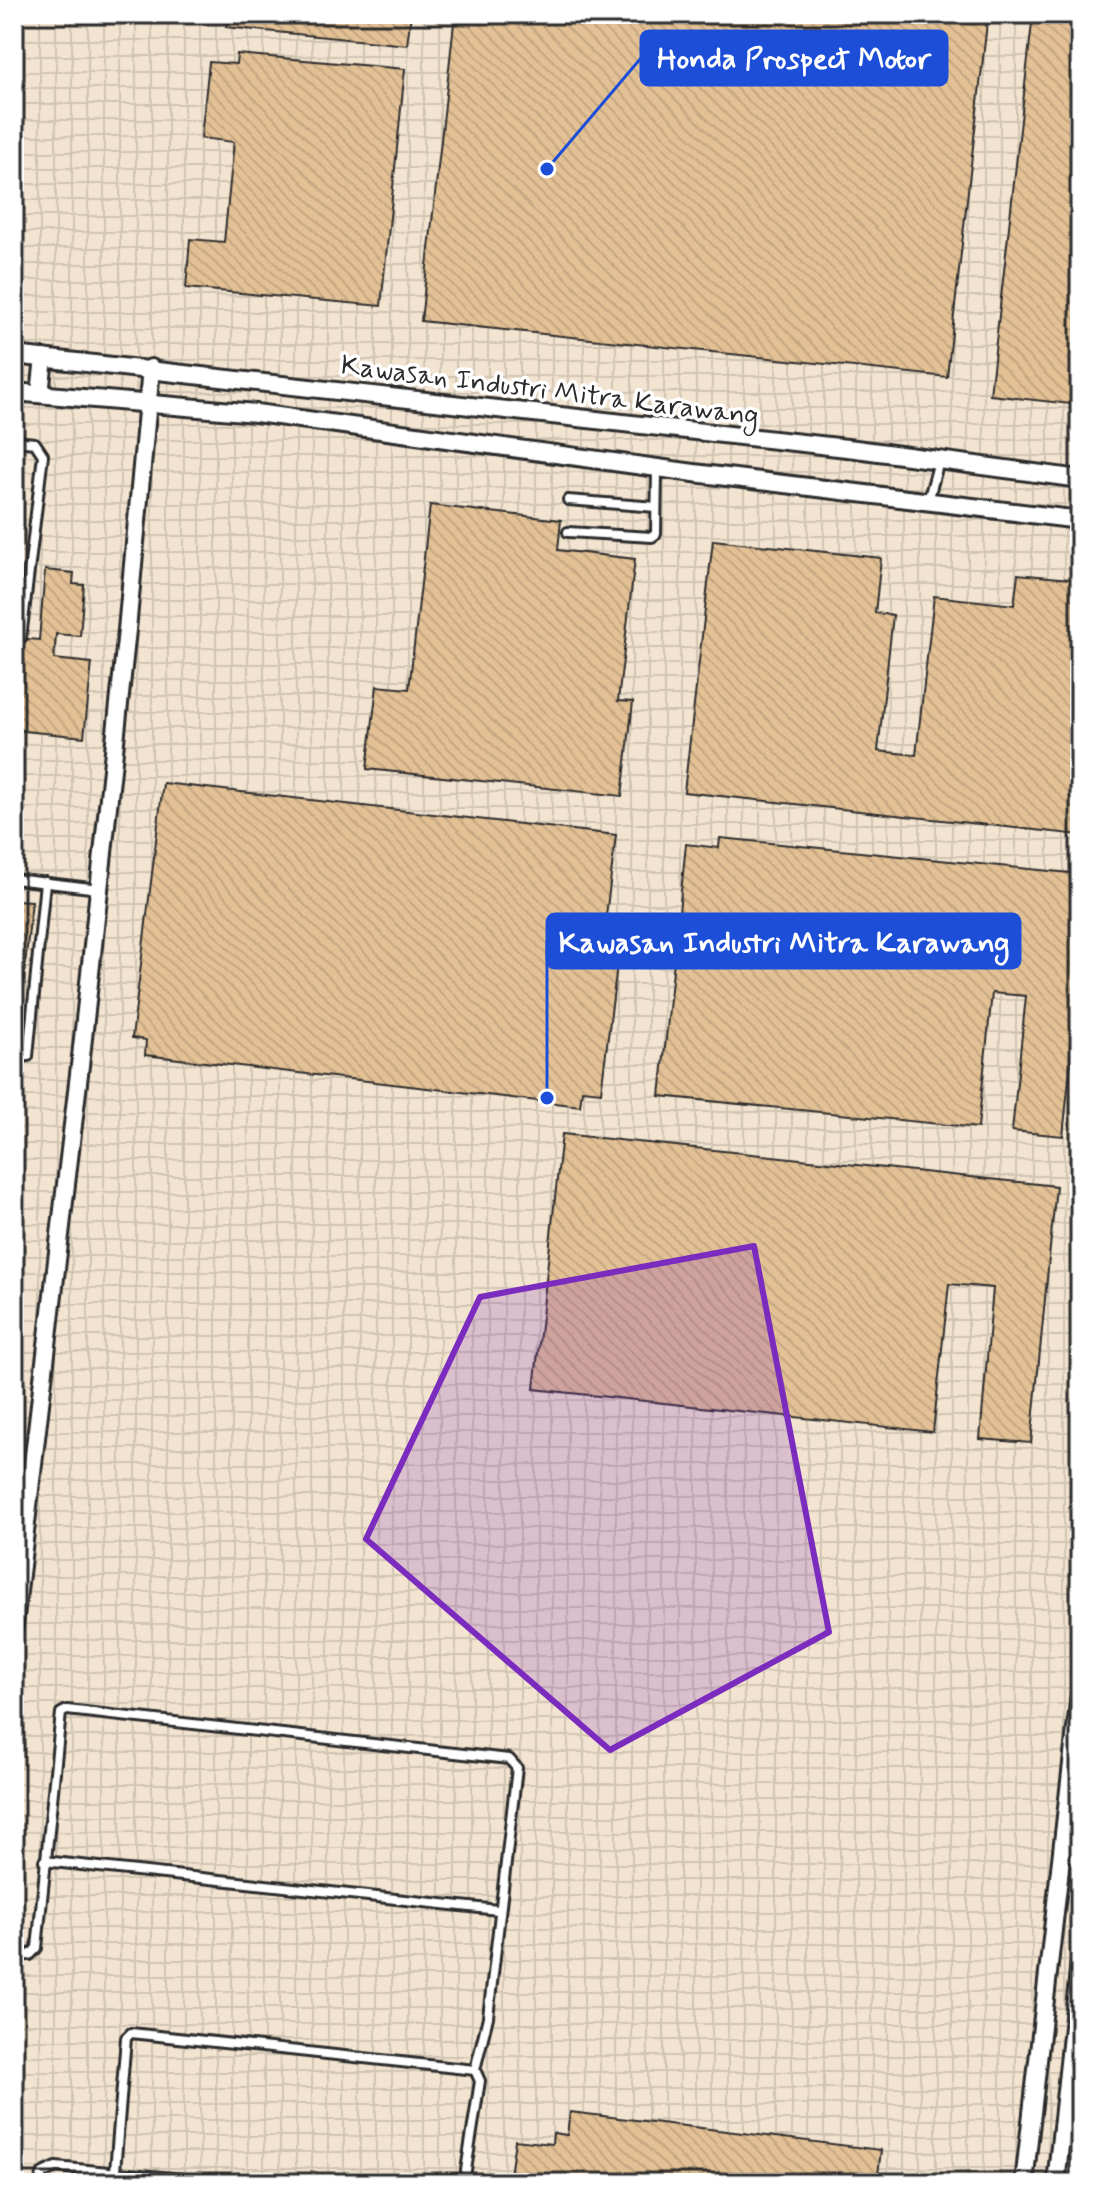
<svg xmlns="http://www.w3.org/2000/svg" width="1094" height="2197" font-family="Mynerve,sans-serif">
<defs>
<pattern id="industrial-grid" width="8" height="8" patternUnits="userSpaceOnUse" patternTransform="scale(2)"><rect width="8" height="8" fill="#f2e4d0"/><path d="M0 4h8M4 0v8" fill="none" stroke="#d0c4b3"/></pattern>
<pattern id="building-back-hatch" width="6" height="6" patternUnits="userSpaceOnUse" patternTransform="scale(2)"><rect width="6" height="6" fill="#e3c195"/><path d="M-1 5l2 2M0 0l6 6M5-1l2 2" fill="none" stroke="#c3a681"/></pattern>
</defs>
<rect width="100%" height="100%" fill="#f9f3ea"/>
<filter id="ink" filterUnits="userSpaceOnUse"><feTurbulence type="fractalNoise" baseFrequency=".0125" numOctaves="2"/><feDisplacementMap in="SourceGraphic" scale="16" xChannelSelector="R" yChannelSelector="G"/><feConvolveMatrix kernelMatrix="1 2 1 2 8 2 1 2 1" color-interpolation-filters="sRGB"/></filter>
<g filter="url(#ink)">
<rect fill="url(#industrial-grid)" x="14" y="14" width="1066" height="2169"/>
<g fill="url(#building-back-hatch)" stroke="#2b2b2b" stroke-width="2">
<path d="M228,14H411L407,45L226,27Z"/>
<path d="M455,14H988L947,377L421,321Z"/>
<path d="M1033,14H1080V405L990,395Z"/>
<path d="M237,54L405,69L381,306L186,288L190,239L224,242L234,142L201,138L209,62L236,64Z"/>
<path d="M430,505L561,520L558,550L635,559L618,701L633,702L622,796L367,769L377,686L409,689Z"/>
<path d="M713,540L881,558L875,613L893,615L878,751L916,755L934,596L1014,605L1018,574L1080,580V835L684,792Z"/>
<path d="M45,570L74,573L73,584L84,585L80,636L56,634L54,659L92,663L84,737L14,730V637L21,645L28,639L39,640Z"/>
<path d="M163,783L616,835L605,924L622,926L601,1092L582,1090L580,1106L145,1055L146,1040L132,1038Z"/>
<path d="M720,838L1080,874V974L1063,1136L1012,1131L1026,996L992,993L978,1128L660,1096L686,844L719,848Z"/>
<path d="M14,900L32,901L23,984L14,983Z"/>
<path d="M562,1134L1056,1186L1031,1443L980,1439L993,1288L949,1284L933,1432L534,1389Z"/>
<path d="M570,2112L881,2150L877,2183H509L515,2140L552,2144L553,2133L567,2135Z"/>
</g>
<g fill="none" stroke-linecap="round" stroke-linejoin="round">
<g stroke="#2b2b2b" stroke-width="14">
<g id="service">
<path d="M14,441L35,443L43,455L21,638"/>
<path d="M568,500L656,507"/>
<path d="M928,501L939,461"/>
<path d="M568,532L652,537L656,534L657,469"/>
<path d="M14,879L99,889"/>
<path d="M14,1058L28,1056L45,882"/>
<path d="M44,1861L498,1910"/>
<path d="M14,1956L30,1955L37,1948L61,1713L67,1710L509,1759L517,1768L488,2017L475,2070L480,2081L464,2183"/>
<path d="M39,2183L43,2173L56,2167L225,2183"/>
<path d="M114,2183L126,2038L131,2033L475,2070"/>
</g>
</g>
<g stroke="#2b2b2b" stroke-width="22">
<g id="minor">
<path d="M14,355L856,449L1080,479"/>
<path d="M14,392L256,413L694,473L1080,520"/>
<path d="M40,394L44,358"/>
<path d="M14,1625L81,1057L127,630L151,368"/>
<path d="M1024,2183L1080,1694"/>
<path d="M1056,2183L1080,1962"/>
</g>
</g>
<use href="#service" stroke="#fff" stroke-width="8"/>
<use href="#minor" stroke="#fff" stroke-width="16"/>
</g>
</g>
<path fill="#7b2cbf" fill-opacity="0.2" stroke="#7b2cbf" stroke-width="6" stroke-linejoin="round" d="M754,1246L829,1632L610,1750L366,1539L480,1297Z"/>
<g text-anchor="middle" stroke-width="7" stroke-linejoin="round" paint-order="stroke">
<g font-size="28" fill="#2b2b2b" stroke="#fff">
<text transform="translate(550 389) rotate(7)" y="10">Kawasan Industri Mitra Karawang</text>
</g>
</g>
<path fill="none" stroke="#1d4ed8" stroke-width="3" d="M547 169L641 58M547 1098L547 941"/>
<g fill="#1d4ed8" stroke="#fff" stroke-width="3">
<circle cx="547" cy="169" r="8"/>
<circle cx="547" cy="1098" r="8"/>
</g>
<g fill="#1d4ed8" stroke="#1d4ed8" stroke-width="3">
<rect x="641" y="31" width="306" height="54" rx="8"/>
<rect x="547" y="914" width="473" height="54" rx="8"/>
</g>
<g font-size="30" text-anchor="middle" font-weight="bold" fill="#fff">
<text x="794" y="68">Honda Prospect Motor</text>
<text x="784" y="952">Kawasan Industri Mitra Karawang</text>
</g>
<rect width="1094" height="2197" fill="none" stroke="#fff" stroke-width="48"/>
<rect x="24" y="24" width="1046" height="2149" fill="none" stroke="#2b2b2b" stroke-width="3" filter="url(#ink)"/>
</svg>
